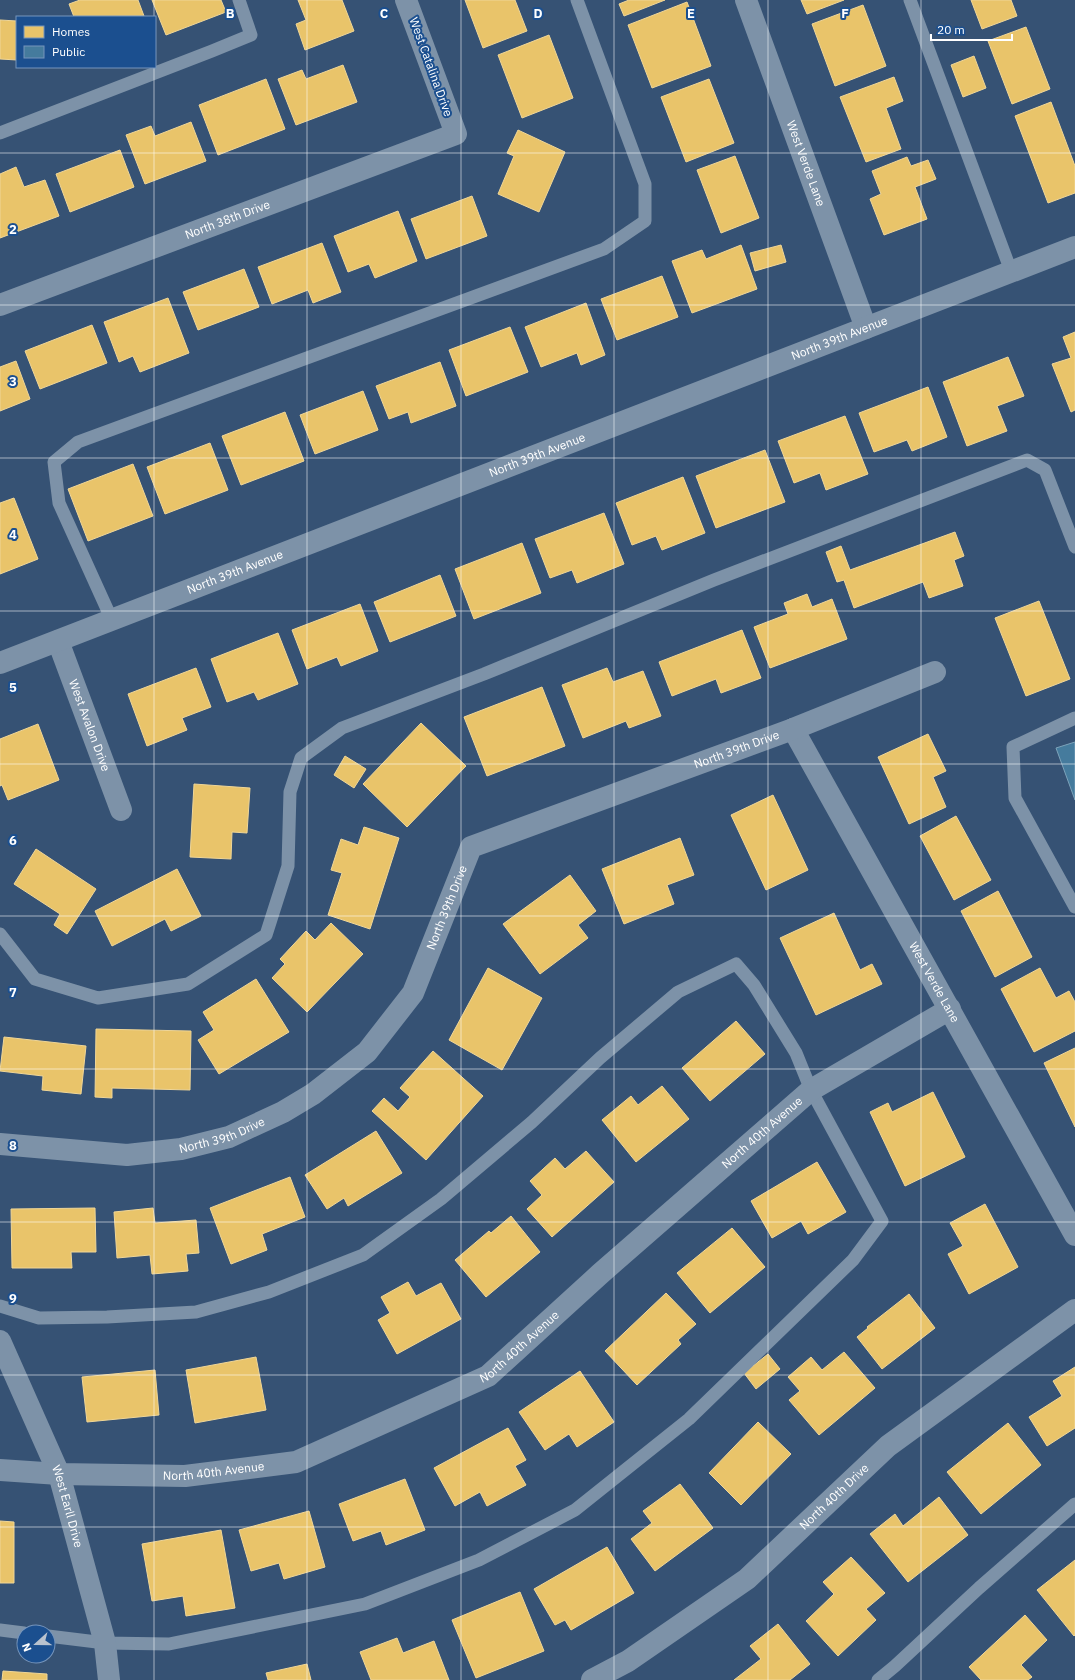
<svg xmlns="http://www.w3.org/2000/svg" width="1075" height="1680" font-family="'IBM Plex Sans',sans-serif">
<rect width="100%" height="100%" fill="#365274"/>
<g fill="#e9c46a" stroke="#f0d697">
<path d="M80,0H138L144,16L74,17L69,4Z"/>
<path d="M152,0H221L226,12L166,35Z"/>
<path d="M298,0H342L354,31L305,50L296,24L306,20Z"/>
<path d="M465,0H515L527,31L483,48Z"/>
<path d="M629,0H665L624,16L619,4Z"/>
<path d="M801,0H844L807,14Z"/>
<path d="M971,0H1011L1017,16L982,29Z"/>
<path d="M687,2L711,66L652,88L628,25Z"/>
<path d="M863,5L886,66L835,86L812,24Z"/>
<path d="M0,20L17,21V60L0,59Z"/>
<path d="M1026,27L1050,89L1012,104L988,41Z"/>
<path d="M549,35L573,98L522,118L498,55Z"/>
<path d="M974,56L986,88L963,97L951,65Z"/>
<path d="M343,65L357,102L296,125L278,79L302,70L306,79Z"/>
<path d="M894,77L903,101L886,108L901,149L866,162L840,97Z"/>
<path d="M266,79L285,129L218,155L199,105Z"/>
<path d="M709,79L734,143L686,162L661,97Z"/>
<path d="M1051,102L1075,166V193L1048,203L1015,116Z"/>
<path d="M191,122L206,161L145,184L126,135L151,126L155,136Z"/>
<path d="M518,130L565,152L539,212L498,194L514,156L507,153Z"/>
<path d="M120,150L134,187L70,212L56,174Z"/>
<path d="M735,156L759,218L721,233L697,170Z"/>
<path d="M907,157L911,166L928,160L936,179L915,187L927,219L884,235L870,199L881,194L872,171Z"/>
<path d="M16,167L24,187L45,180L59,216L0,238V174Z"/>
<path d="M472,196L487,236L426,259L411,219Z"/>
<path d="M398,211L417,261L375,278L369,264L348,272L334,236Z"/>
<path d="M322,243L341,292L313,303L308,290L272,304L258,267Z"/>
<path d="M741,245L757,289L692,313L672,261L702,250L706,259Z"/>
<path d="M781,245L786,262L755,271L750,253Z"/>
<path d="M244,269L259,307L198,330L183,292Z"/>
<path d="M662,276L678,317L617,340L601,299Z"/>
<path d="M168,298L189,353L140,372L133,356L119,362L104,322Z"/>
<path d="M586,303L605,355L581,365L577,353L541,367L525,327Z"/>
<path d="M92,325L107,363L40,389L25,351Z"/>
<path d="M510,327L528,372L466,396L449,350Z"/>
<path d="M1075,332V410L1071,412L1052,364L1071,358L1063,337Z"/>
<path d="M1008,357L1024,396L997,406L1007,431L967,446L943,382Z"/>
<path d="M16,361L30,399L0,411V367Z"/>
<path d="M440,362L456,406L411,423L408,412L389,419L376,386Z"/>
<path d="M928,387L947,437L912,451L907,440L874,452L859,413Z"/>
<path d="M363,391L378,430L315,454L300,415Z"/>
<path d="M285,412L304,461L241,485L222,436Z"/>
<path d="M845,416L868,474L826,490L820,473L794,483L778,441Z"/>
<path d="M210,443L228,490L165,514L147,467Z"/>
<path d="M765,450L785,502L716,528L696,476Z"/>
<path d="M133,464L153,516L88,541L68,489Z"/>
<path d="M683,477L705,533L662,550L656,536L632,545L616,503Z"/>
<path d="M14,498L38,559L0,574V503Z"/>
<path d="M604,513L624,564L577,583L572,570L550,578L535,539Z"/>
<path d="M955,532L964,556L954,560L963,586L929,598L923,582L854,608L844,580L837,582L826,552L841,546L850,570Z"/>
<path d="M522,543L541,593L474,619L455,569Z"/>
<path d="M440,575L456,616L390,642L374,602Z"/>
<path d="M807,594L812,607L832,599L847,639L770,668L754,627L788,614L784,603Z"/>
<path d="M1039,601L1070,679L1026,696L995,618Z"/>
<path d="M360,604L378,651L341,666L337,657L307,669L292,630Z"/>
<path d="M742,630L761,678L721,693L716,679L672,696L659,662Z"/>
<path d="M278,633L298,684L258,700L254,692L227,702L211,659Z"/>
<path d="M196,668L211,707L182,718L187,730L147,746L128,694Z"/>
<path d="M607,668L613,682L643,671L661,716L629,728L626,721L583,738L562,685Z"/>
<path d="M542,687L565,746L487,776L464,717Z"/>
<path d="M421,723L466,766L407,827L363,784Z"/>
<path d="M38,724L59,780L8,800L2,785L0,786V739Z"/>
<path d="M928,734L946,771L933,777L946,807L909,824L878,757Z"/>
<path d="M345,756L366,769L354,788L334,775Z"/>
<path d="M194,784L250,788L247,833L232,832L231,859L190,857Z"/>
<path d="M773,795L808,870L766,890L731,815Z"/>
<path d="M956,816L991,880L954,900L920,836Z"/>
<path d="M364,827L399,838L370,929L328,915L342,873L331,870L341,839L358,845Z"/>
<path d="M680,838L694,875L667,885L674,904L624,924L602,869Z"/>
<path d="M36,849L96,889L67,934L54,925L60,914L14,884Z"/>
<path d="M177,869L201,916L171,931L165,919L112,946L95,911Z"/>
<path d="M570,875L596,911L578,925L588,938L540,974L503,924Z"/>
<path d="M998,891L1032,957L995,977L961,911Z"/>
<path d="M834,913L860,970L872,964L882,984L816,1015L780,938Z"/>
<path d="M331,923L363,954L307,1012L272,978L285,964L280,959L306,931L315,940Z"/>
<path d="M488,968L542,998L502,1070L449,1040Z"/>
<path d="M1040,968L1056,998L1069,991L1075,1002V1031L1034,1052L1001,989Z"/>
<path d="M256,979L289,1032L219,1074L198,1040L214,1030L203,1012Z"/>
<path d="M736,1021L765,1054L710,1101L682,1068Z"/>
<path d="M96,1029L191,1031L190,1090L112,1088V1098L95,1097Z"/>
<path d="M4,1037L86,1046L81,1094L42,1090L43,1076L0,1071Z"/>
<path d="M1075,1048V1127L1044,1063Z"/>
<path d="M433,1051L483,1096L426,1160L372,1111L384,1098L398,1111L410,1097L400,1088Z"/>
<path d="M662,1086L689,1119L636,1162L602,1120L631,1096L638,1105Z"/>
<path d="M933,1092L965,1157L905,1186L870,1112L888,1103L892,1112Z"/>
<path d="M376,1131L402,1173L348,1206L344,1198L327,1209L305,1175Z"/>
<path d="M586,1151L614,1182L552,1237L527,1209L542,1195L530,1181L555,1158L565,1169Z"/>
<path d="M817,1162L846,1212L808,1234L801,1221L772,1238L751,1201Z"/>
<path d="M290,1177L305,1217L262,1234L267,1250L231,1264L210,1208Z"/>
<path d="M985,1204L1018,1267L969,1294L948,1254L963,1246L950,1223Z"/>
<path d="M95,1208L96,1252H71L72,1268H12L11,1209Z"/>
<path d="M153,1208L155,1223L196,1220L199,1253L186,1254L188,1271L152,1274L150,1255L117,1258L114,1212Z"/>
<path d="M511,1216L540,1252L486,1297L455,1260L489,1231L491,1233Z"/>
<path d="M732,1228L765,1267L710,1313L677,1273Z"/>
<path d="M408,1282L416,1296L441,1283L461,1319L397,1354L378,1320L390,1313L381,1297Z"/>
<path d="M666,1293L696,1324L678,1340L681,1344L637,1385L605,1351Z"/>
<path d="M909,1294L935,1328L882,1369L857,1337L868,1328L867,1327Z"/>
<path d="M844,1352L875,1388L819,1435L789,1400L800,1391L788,1377L811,1357L822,1370Z"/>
<path d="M768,1354L780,1369L756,1389L744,1373Z"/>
<path d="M256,1357L266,1410L195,1423L186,1370Z"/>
<path d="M1075,1367V1428L1047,1446L1029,1417L1062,1396L1053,1381Z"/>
<path d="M155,1370L159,1415L87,1422L82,1377Z"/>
<path d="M580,1371L614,1422L577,1447L569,1434L545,1450L519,1412Z"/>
<path d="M758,1422L791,1454L741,1505L709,1473Z"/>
<path d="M1008,1423L1041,1465L981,1514L947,1472Z"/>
<path d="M508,1428L526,1460L515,1466L526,1485L487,1506L480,1492L455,1506L434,1468Z"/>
<path d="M405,1479L425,1530L386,1545L381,1531L353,1541L339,1504Z"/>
<path d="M680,1484L713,1528L655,1571L631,1539L652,1523L643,1511Z"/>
<path d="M939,1497L968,1535L908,1582L870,1534L895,1514L903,1526Z"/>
<path d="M309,1511L325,1567L284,1579L279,1563L251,1571L239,1530Z"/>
<path d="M0,1521L14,1522V1583H0Z"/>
<path d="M221,1530L235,1608L186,1616L183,1596L152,1601L142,1544Z"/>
<path d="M607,1547L634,1593L571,1630L565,1620L555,1625L534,1589Z"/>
<path d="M851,1557L885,1593L866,1609L876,1620L838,1656L806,1621L834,1594L823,1582Z"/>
<path d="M1075,1560V1635L1074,1636L1037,1590Z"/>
<path d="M520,1592L544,1651L476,1678L452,1620Z"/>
<path d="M1025,1615L1047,1640L1021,1665L1032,1677L1028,1680H981L969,1667Z"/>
<path d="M778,1624L810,1664L790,1680H734L761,1659L750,1646Z"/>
<path d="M397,1638L403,1653L434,1641L449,1680H371L360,1652Z"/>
<path d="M307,1664L311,1680H268L266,1673Z"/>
<path d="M3,1671L47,1674V1680H2Z"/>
</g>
<path fill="#457b9d" stroke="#7da3ba" d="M1075,742V800L1056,748Z"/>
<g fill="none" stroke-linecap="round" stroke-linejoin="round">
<g stroke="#7d92a8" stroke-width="13">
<path d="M910,0L1011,271"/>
<path d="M0,133L212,51L251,35L239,0"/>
<path d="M112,620L59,503L54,462L78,442L604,249L645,221V184L577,0"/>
<path d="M1075,718L1013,747L1015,798L1075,907"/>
<path d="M0,934L35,979L98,998L188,984L266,935L288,866L290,792L301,758L342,728L484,674L714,580L1027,460L1045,470L1075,547"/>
<path d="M0,1306L39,1318L107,1317L196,1312L269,1292L363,1255L441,1199L532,1122L600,1058L678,992L736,964L754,985L796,1053L811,1090L882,1221L853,1260L689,1419L575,1510L479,1560L365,1604L169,1644L105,1643L48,1636"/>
<path d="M0,1630L24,1633"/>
<path d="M878,1680L895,1666L979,1588L1075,1504"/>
</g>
<g stroke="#7d92a8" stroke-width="22">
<path id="s1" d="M746,0L866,328"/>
<path id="s2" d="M0,305L456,134L406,0"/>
<path id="s3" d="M58,641L121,810"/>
<path id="s4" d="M793,729L1075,1235"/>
<path id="s5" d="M0,1144L127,1155L181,1149L229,1137L283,1112L313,1094L367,1052L413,993L471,847L793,729L935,672"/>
<path id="s6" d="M0,1341L59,1474L105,1643L109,1680"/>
<path id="s7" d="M0,1470L59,1474L185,1476L296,1462L488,1376L600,1274L811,1090L950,1009"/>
<path id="s8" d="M592,1680L628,1661L747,1579L888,1446L1075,1310"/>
</g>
<path stroke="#7d92a8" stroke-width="22" id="s9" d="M0,663L1075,247"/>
</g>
<path fill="none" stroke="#fff" stroke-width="1" stroke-opacity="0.55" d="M154,0V17M307,0V1680M461,0V1680M614,0V1680M768,0V1680M921,0V1680M154,67V1680M0,153H1075M0,305H1075M0,458H1075M0,611H1075M0,764H1075M0,916H1075M0,1069H1075M0,1222H1075M0,1375H1075M0,1527H1075"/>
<g text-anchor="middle" stroke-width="4" stroke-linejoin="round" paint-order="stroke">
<g font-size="12" fill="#fff" stroke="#1b4f8f">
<text transform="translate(431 67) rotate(70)" y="4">West Catalina Drive</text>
<text dy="4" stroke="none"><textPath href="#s1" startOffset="174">West Verde Lane</textPath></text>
<text dy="4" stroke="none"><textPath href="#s2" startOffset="243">North 38th Drive</textPath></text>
<text dy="4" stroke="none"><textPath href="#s9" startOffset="900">North 39th Avenue</textPath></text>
<text dy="4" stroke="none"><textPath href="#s9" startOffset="576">North 39th Avenue</textPath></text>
<text dy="4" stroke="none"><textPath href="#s9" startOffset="252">North 39th Avenue</textPath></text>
<text dy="4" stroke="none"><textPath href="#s3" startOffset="90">West Avalon Drive</textPath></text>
<text dy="4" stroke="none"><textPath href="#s5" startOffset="909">North 39th Drive</textPath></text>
<text dy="4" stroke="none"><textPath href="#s5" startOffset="561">North 39th Drive</textPath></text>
<text dy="4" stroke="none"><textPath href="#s4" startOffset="290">West Verde Lane</textPath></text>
<text dy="4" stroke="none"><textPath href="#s7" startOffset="874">North 40th Avenue</textPath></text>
<text dy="4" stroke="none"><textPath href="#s5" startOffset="225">North 39th Drive</textPath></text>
<text dy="4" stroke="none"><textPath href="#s7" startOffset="550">North 40th Avenue</textPath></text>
<text dy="4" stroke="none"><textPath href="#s7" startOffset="214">North 40th Avenue</textPath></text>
<text dy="4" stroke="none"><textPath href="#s8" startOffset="305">North 40th Drive</textPath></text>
<text dy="4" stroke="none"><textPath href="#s6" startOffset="179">West Earll Drive</textPath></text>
</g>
</g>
<g font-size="13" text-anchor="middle" font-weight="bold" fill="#fff" stroke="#1b4f8f" stroke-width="4" stroke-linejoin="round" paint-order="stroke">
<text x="230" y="18">B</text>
<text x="384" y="18">C</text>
<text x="538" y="18">D</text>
<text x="691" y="18">E</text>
<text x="845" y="18">F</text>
<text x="13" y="234">2</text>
<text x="13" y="386">3</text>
<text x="13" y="539">4</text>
<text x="13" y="692">5</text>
<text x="13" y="845">6</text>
<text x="13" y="997">7</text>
<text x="13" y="1150">8</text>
<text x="13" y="1303">9</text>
</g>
<rect x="16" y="16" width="140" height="52" fill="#1b4f8f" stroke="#7695bc"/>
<rect x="24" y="26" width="20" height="12" fill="#e9c46a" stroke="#7695bc"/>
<text x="52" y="36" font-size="12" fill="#ffffff">Homes</text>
<rect x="24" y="46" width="20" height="12" fill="#457b9d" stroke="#7695bc"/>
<text x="52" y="56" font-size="12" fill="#ffffff">Public</text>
<g transform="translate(36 1644) rotate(249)"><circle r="19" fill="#1b4f8f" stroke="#7695bc"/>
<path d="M0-3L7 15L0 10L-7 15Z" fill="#b9c2ce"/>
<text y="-6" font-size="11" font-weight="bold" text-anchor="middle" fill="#ffffff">N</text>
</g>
<path d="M931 34v6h81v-6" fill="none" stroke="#ffffff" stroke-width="2"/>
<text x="937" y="34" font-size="12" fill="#ffffff" stroke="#1b4f8f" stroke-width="3" paint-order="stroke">20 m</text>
</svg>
